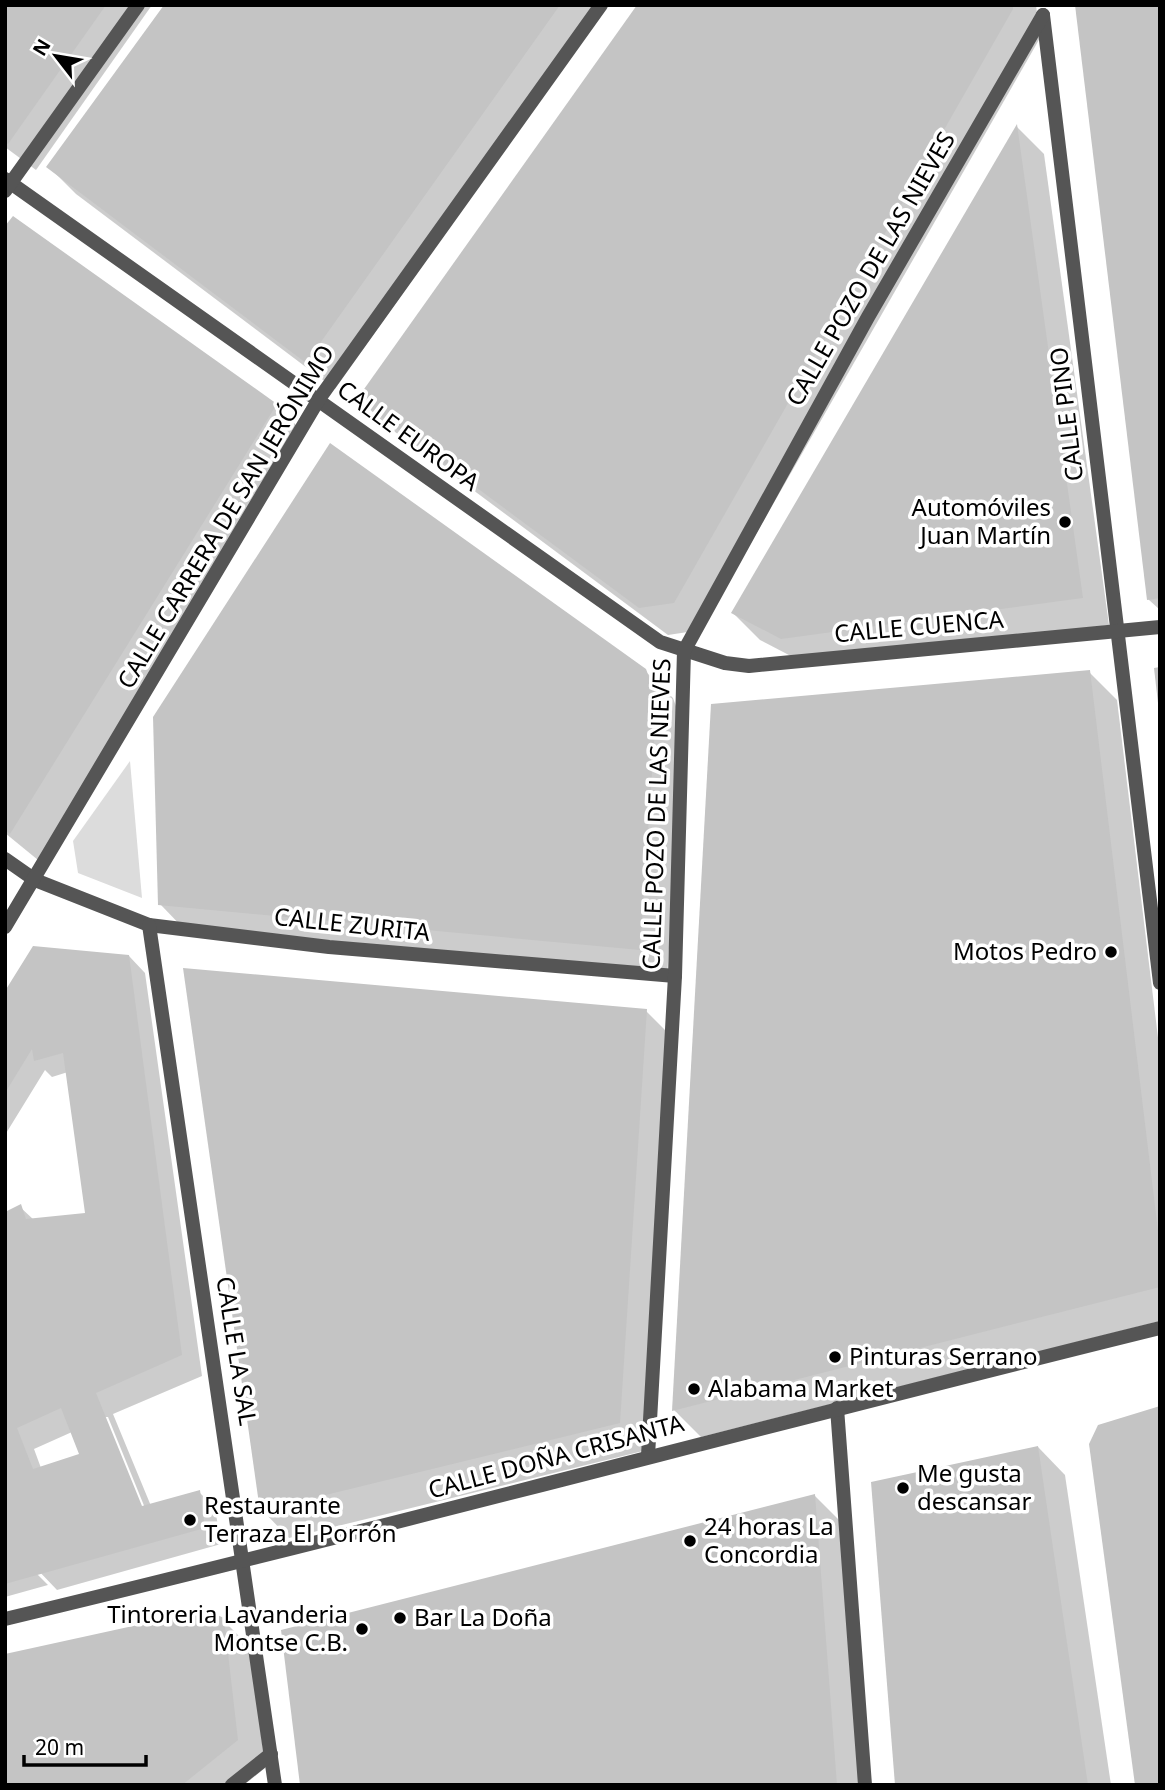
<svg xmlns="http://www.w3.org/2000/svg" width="1165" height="1790" font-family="'Noto Sans',sans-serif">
<rect width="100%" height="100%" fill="#fff"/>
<path fill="#dcdcdc" d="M130,761L142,898L78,873L73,841Z"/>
<g fill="#0003" fill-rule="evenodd">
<path d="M5,5H152L36,170L5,147Z"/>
<path d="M166,5H607L335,389L76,194L49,167Z"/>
<path d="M639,5H1036L1040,38L701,630L668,635L387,426L359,399Z"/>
<path d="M1160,5V610L1148,599Z"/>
<path d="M1017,127L1044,154L1109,625L810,666L760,640L733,613Z"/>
<path d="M13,218L276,405L304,433L38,860L5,833V229Z"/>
<path d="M644,670L673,698L684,728L667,977L187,932L160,904Z"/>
<path d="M1089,672L1117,700L1160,1054V1321L701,1437L674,1410Z"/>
<path d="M129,956L145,973L202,1376L113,1414L151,1506L199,1492L215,1508L221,1544L57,1590L35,1567L32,1569L48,1585L5,1597V1213L20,1207L34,1220L87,1214L68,1072L52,1077L45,1070L5,1135V993ZM104,1417H108L147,1513L144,1515ZM72,1432L81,1455L41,1468L34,1449Z"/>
<path d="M646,1011L674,1039L647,1450L289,1538L262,1510Z"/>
<path d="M1038,1447L1065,1475L1111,1785H897Z"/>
<path d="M815,1496L842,1523L861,1785H302Z"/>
<path d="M223,1620L251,1648L265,1768L244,1785H5Z"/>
</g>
<g fill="#c4c4c4" fill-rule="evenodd">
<path d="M5,5H106L8,144L5,142Z"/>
<path d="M164,5H560L306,363L46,167Z"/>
<path d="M637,5H1013V9L674,603L639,608L357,399Z"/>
<path d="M1075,5H1160V598L1147,600Z"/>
<path d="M1017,124L1083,598L781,639L731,613Z"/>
<path d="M13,216L277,404L10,834L5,830V226Z"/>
<path d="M330,443L646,669L657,699L640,950L158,905L153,717Z"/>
<path d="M1160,667V703H1158L1154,668Z"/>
<path d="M1090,670L1160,1247V1287L672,1411L711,704Z"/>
<path d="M33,946L129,955L182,1355L96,1393L142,1506L200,1490L205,1528L5,1584V1212L21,1204L26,1219L85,1213L63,1053L34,1061L32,1049L5,1093V991ZM61,1408L79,1454L33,1469L17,1428Z"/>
<path d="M183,968L647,1009L620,1423L260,1511Z"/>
<path d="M1160,1406V1785H1135L1089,1444L1098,1425Z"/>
<path d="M1038,1446L1088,1785H895L871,1482Z"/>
<path d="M815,1494L837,1785H300L281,1630Z"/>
<path d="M206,1610L224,1618L238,1740L182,1785H5V1654Z"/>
</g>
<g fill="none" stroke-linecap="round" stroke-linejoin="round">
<g stroke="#555" stroke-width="14">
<path d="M1043,15L1160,983"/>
<path d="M5,179L660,642L725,663L749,666L1160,627"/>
<path d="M5,191L138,5"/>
<path d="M5,859L35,880L149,925L329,947L675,976"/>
<path d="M149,925L275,1785"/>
<path d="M5,927L319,399L601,5"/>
<path d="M837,1408L865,1785"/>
<path d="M648,1456L675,976L684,651L868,317L1043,15"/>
<path d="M5,1619C391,1527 774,1423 1160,1328"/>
<path d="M232,1785L271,1754"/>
</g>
</g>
<g fill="#000" stroke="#fff" stroke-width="2.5">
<circle cx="1065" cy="522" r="7"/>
<circle cx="1111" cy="952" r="7"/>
<circle cx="835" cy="1357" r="7"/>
<circle cx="694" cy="1389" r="7"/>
<circle cx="903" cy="1488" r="7"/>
<circle cx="190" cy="1520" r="7"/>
<circle cx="690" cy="1541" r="7"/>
<circle cx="400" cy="1618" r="7"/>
<circle cx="362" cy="1629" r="7"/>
</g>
<g text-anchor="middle" stroke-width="7" stroke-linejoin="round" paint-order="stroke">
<g font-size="24" fill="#000" stroke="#fff">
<text transform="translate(871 269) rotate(-60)" y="8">CALLE POZO DE LAS NIEVES</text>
<text transform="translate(1067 414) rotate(-97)" y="8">CALLE PINO</text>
<text transform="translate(408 436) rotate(36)" y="8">CALLE EUROPA</text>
<text transform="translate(226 517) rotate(-59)" y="8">CALLE CARRERA DE SAN JERÓNIMO</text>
<text transform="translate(919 627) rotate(-5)" y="8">CALLE CUENCA</text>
<text transform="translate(657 814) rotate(-88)" y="8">CALLE POZO DE LAS NIEVES</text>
<text transform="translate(352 925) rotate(6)" y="8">CALLE ZURITA</text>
<text transform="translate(236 1351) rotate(81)" y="8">CALLE LA SAL</text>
<text transform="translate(556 1457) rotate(-15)" y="8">CALLE DOÑA CRISANTA</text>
</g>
<g font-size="24" fill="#000" stroke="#fff" text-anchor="start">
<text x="1051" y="516" text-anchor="end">Automóviles<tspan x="1051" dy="28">Juan Martín</tspan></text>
<text x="1097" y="960" text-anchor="end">Motos Pedro</text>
<text x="849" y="1365">Pinturas Serrano</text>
<text x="708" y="1397">Alabama Market</text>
<text x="917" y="1482">Me gusta<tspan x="917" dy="28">descansar</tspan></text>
<text x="204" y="1514">Restaurante<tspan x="204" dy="28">Terraza El Porrón</tspan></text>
<text x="704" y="1535">24 horas La<tspan x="704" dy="28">Concordia</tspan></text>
<text x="348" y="1623" text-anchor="end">Tintoreria Lavanderia<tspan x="348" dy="28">Montse C.B.</tspan></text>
<text x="414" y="1626">Bar La Doña</text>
</g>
</g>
<rect width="1165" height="1790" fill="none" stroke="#000000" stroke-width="14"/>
<g transform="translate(56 56) rotate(301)" stroke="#ffffff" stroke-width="5" paint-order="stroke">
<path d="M0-5L12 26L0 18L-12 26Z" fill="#000000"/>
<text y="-10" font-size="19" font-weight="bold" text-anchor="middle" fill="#000000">N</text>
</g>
<path d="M24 1755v10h122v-10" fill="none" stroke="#000000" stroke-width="3.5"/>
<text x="35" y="1755" font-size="21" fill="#000000" stroke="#ffffff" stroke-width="5" paint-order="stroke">20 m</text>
</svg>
